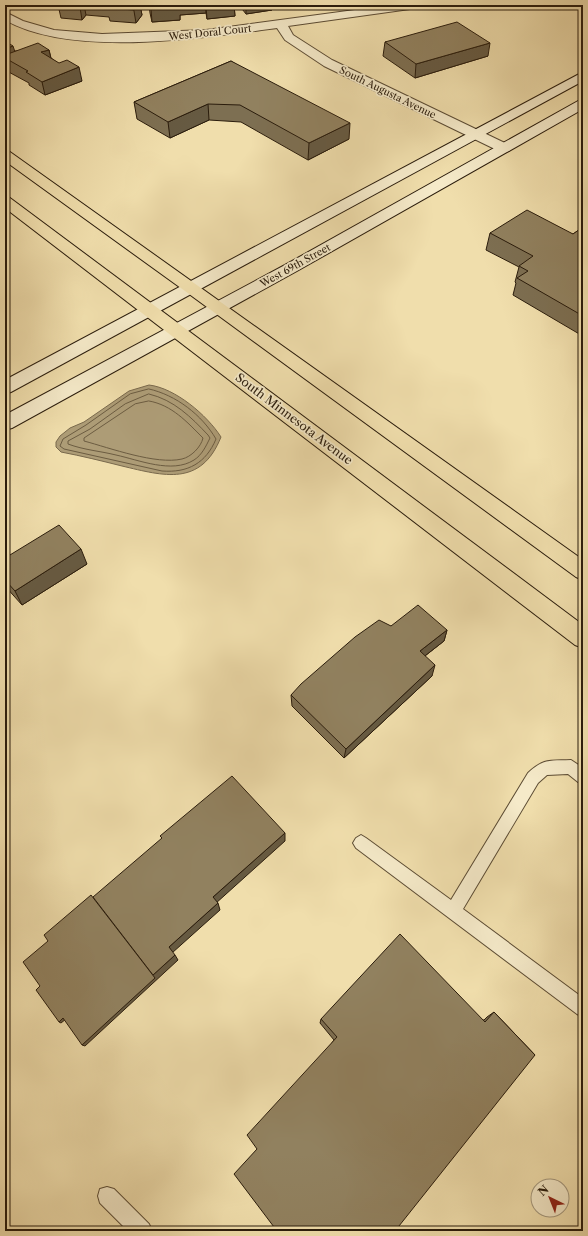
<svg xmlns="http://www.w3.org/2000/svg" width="588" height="1236" font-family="'Libre Caslon Text',serif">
<rect width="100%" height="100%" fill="#f0deac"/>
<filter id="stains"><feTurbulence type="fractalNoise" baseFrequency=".005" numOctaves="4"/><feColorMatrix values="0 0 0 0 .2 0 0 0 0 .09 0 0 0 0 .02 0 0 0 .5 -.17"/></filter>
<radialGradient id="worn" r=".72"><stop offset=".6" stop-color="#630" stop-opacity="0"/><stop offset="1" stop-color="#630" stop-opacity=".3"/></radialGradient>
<path fill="#ad9c76" stroke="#79694c" d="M149,385C175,388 207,415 221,437C201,487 164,476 122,466C102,461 82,456 61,452L56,447V442L60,436L70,428L84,422L129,391Z"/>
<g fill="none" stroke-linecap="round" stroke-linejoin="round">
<g stroke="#6c5c41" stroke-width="1">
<path d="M149,389C176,395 202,415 216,439C206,463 188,473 162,471L64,449L60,446L63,439L86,425L130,394Z"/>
<path d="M149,394C174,400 191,417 208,435L210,438C206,446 202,455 194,460C172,474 139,460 116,455C100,451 84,450 68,444V441L90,429L125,404Z"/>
<path d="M149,401C172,405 187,422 203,438C201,447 191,457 182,459C156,465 110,448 84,441V438L135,404Z"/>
</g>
<g stroke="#5c4c34" stroke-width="2">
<g id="service">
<path d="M571,760L583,768V784L578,782L568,774L547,775L538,783L463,909L583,998V1017L577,1014L356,848L353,843L356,838L361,835L366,838L451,900L528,773C544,758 550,761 571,760Z"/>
<path d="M107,1187L114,1189L149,1224L152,1231H128L100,1203L98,1196L100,1189Z"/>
</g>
</g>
<g stroke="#5c4c34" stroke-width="2">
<path id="minor" d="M392,5H423L417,8L288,26L293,35L332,60L509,145L511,148L509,151L504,152L499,151L324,66L285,40L277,28C204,38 71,58 5,20V12L23,21L54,30L102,34L206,30Z"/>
</g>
<g stroke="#2a1c0c" stroke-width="2">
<g id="secondary">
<path d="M583,72V81L11,392L5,394V380Z"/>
<path d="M583,100V109L297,271L12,428L5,430V415L285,265L578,101Z"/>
</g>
</g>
<g stroke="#2a1c0c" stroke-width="2">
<g id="primary">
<path d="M5,151L10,152L583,560V580L576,577L185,291L5,161Z"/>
<path d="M5,197L10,198L583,625V648L575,645L5,208Z"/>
</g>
</g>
<use href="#service" fill="#f5eac9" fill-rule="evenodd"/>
<use href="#minor" fill="#f5eac9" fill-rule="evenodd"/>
<use href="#secondary" fill="#f5eac9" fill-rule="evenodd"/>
<use href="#primary" fill="#f0deac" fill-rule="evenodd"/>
</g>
<g fill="#7d6f52" stroke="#2a1c0c">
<path d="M58,5H140L142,15L136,23L110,21L109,17L86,15L82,20L61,18Z"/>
<path d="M149,5H234L235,16L207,19L206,13L180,15V20L152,22L150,13Z"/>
<path d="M239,5H274H272V10L246,14Z"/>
<path d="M5,41L15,51L49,50L51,58L82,81L45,95L29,85V83L5,70Z"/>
<path d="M385,42L488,56L415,78L383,56Z"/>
<path d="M231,61L349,139L308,160L241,122L209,120L170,138L137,119L134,102Z"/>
<path d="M583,227V333L581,335L513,295L516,283L515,282L519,267L486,250L490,233L573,234Z"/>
<path d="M5,558L87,564L22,605L5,586Z"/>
<path d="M391,626L447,630L444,641L425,656L432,676L344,758L292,706L291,695Z"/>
<path d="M494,1012L535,1055L257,1149L334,1040L320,1023L321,1019L484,1020L487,1017Z"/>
</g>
<g fill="#665a42" stroke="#2a1c0c">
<path d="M39,5H46L40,7Z"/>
<path d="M81,5H84L86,15L82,20L80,7Z"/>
<path d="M133,5H140L142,15L136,23Z"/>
<path d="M178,5H205L206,13L180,15V20L152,22L151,9Z"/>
<path d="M212,5H234L235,16L207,19L206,6Z"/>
<path d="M246,5H274H272V10L246,14Z"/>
<path d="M301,5H310L301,7Z"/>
<path d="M490,43L488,56L415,78L416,64Z"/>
<path d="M13,46L16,55L5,58V49Z"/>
<path d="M49,50L52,63L41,52Z"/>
<path d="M79,67L82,81L45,95L42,82Z"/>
<path d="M208,104L209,120L170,138L168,122Z"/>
<path d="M350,123L349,139L308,160L309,143Z"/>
<path d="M583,328V333L581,335Z"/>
<path d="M81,549L87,564L22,605L15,591Z"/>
<path d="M447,630L444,641L417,662L420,651Z"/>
<path d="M435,665L432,676L344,758L346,749Z"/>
<path d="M285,833V841L215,904L213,897Z"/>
<path d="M218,903L220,910L172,953L169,947Z"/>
<path d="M175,955L178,960L85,1046L82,1045L153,975Z"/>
<path d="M63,1018L66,1019L61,1023L59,1022Z"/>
</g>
<g fill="#91815f" stroke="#2a1c0c">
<path d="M58,5H81L80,7Z"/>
<path d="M110,5H138L134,10L108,8Z"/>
<path d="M150,5H178L179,7L151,9Z"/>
<path d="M457,22L490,43L416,64L385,42Z"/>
<path d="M5,41L13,46L5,49Z"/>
<path d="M38,43L49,50L41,52L59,63L67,60L79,67L42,82L26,72L28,71L5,58V55Z"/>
<path d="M231,61L350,123L309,143L240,105L208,104L168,122L134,102Z"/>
<path d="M527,210L573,234L583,227V316L517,278L528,271L519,266L533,256L490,233Z"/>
<path d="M59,525L81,549L15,591L5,580V558Z"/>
<path d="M418,605L447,630L420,651L435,665L346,749L291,695L301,684L355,637L379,620L391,626Z"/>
<path d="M232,776L285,833L213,897L218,903L169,947L175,955L153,975L93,897L162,838L160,836Z"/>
<path d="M91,895L155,978L82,1045L63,1018L59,1022L36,990L40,986L23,962L48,941L44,935Z"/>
<path d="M400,934L485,1022L494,1012L535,1055L395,1231H277L234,1174L257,1149L247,1135L337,1037L321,1019Z"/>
</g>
<g text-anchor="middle" stroke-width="3.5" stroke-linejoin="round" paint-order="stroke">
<g font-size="10" fill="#2a1c0c" stroke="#f5eac9">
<text transform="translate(210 32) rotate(-6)" y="4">West Doral Court</text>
<text transform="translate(388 92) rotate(26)" y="4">South Augusta Avenue</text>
<text transform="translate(295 265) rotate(-29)" y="4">West 69th Street</text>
</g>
<g font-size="12" fill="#2a1c0c" stroke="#f5eac9">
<text transform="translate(294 419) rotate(37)" y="4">South Minnesota Avenue</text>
</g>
</g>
<rect width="588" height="1236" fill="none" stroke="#f0deac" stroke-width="20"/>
<rect x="6" y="6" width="576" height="1224" fill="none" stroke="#2a1c0c" stroke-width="2"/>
<rect x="10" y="10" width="568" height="1216" fill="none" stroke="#2a1c0c"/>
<g transform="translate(550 1198) rotate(317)"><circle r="19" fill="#f5eac9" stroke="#a4987d"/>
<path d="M0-3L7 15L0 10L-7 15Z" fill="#8f2418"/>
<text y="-6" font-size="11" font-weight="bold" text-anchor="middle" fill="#2a1c0c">N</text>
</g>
<rect width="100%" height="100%" filter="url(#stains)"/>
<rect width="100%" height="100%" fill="url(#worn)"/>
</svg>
